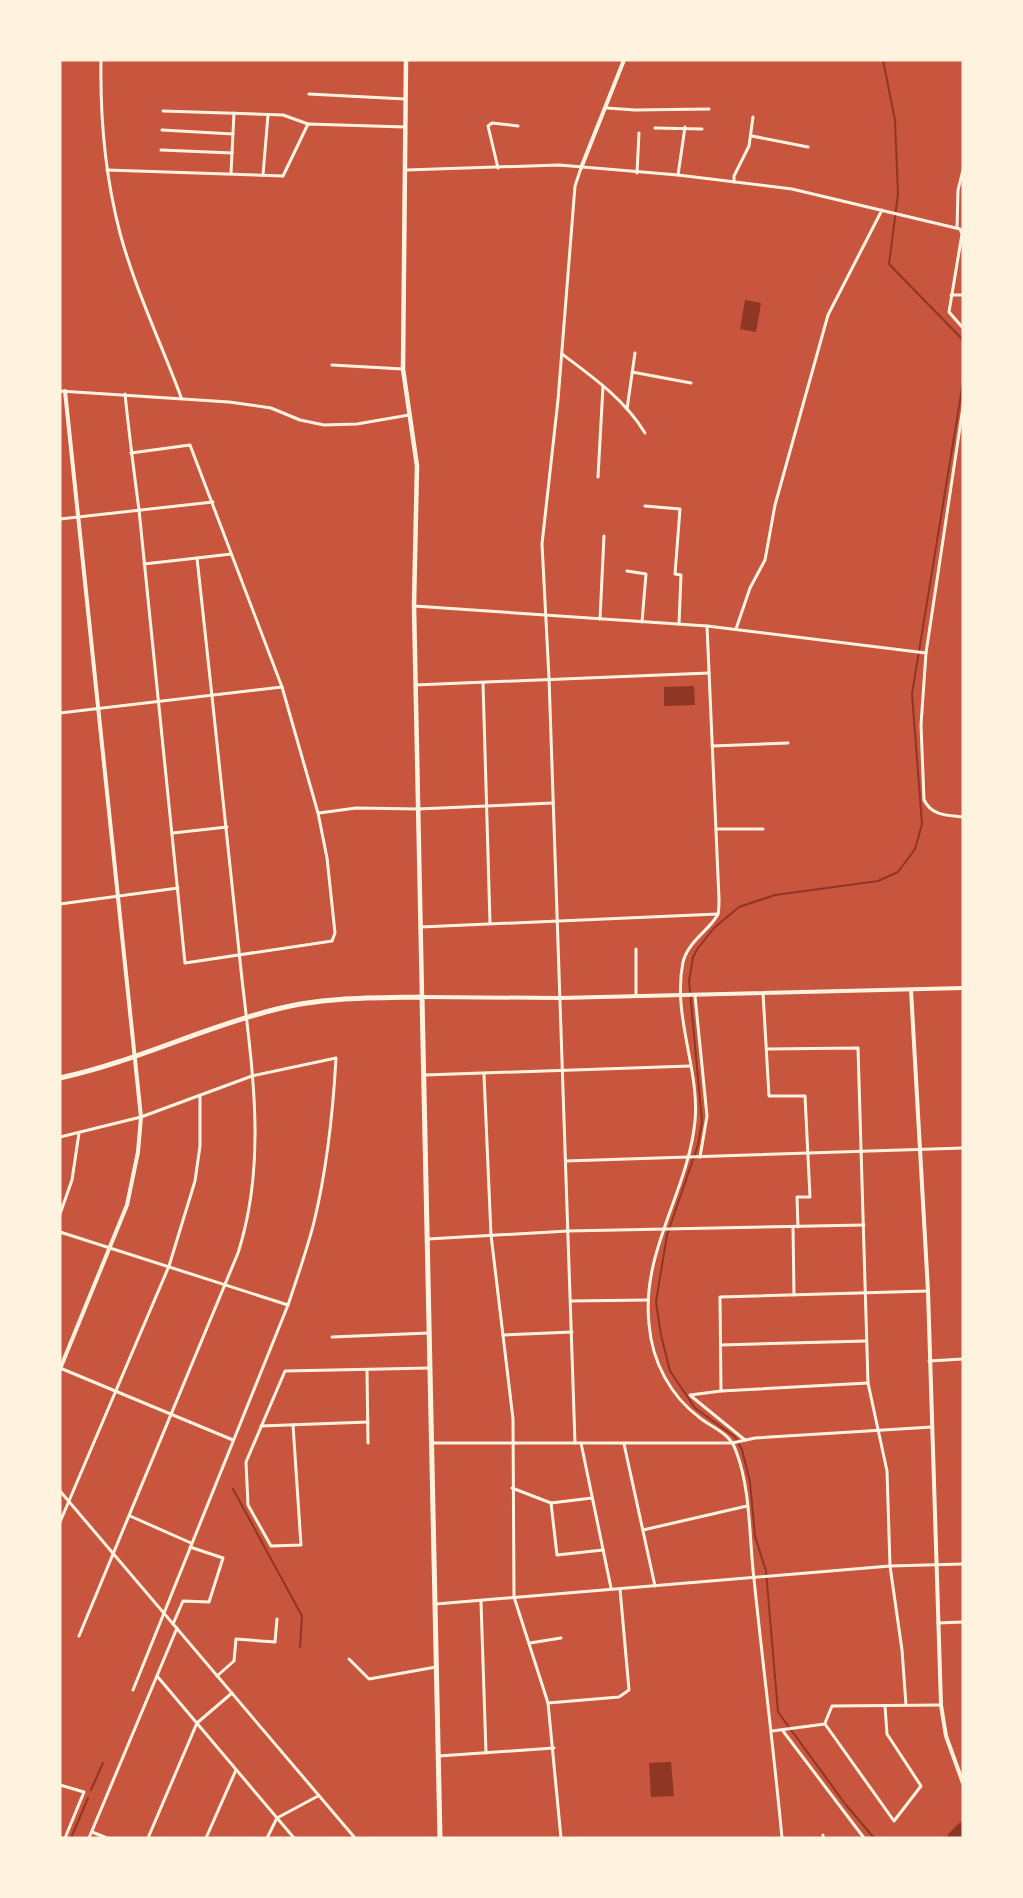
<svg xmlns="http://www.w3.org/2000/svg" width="1023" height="1898" font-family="Quicksand,sans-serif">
<rect width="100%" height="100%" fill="#c8553d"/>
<g fill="#8f3625">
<path d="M745,300L761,303L756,332L740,329Z"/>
<path d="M694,686L695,705L664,706V687Z"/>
<path d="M671,1762L674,1796L651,1797L649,1763Z"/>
</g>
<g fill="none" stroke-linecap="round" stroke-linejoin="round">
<g stroke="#8f3625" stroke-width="2">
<path d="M883,60L895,120L898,194L889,264L963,340"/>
<path d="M233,1489L302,1616L300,1647"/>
<path d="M91,1790L103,1763"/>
<path d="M71,1838L88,1798"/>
<path d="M874,1838L846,1805L778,1712L766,1571L755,1536L750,1482L742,1450L735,1437L695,1408L670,1371L661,1335L656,1302L667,1235L698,1145L702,1121L689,981L693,957L698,948L714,928L739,907L775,895L878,881L898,872L915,849L922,824L912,694L963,382"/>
</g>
<path stroke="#8f3625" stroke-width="14" d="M954,1838L963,1829"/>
<g stroke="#fff3e0" stroke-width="3">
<path d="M101,60C100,119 105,176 120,233C135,289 161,343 181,397"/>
<path d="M309,94L405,99"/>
<path d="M607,108L635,110L709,109"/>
<path d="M163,111L283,115L308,124"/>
<path d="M655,128L702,129"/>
<path d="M162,130L233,134"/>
<path d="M752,136L808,147"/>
<path d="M161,150L232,153"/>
<path d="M498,168L488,126L492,123L518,126"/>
<path d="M107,170L283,176L308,124L405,127"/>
<path d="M406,170L559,165L678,175L792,189L960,229L962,234L949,312L963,328"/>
<path d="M231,173L234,113"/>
<path d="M637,173L639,133"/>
<path d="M263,175L268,115"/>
<path d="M678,175L685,127"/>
<path d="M734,182V176L749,146L753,117"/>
<path d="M957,228L958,190L963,170"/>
<path d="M951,295H963"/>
<path d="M562,354C593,377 625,400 645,433"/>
<path d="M332,365L403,369"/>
<path d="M632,372L691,383"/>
<path d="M60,391L229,402L271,408L300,420L324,425L357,424L409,415"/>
<path d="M125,394C129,433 134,472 139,510L185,963L332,941L335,933L327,858L318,813L282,687L190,445L131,453"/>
<path d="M963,407L926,653L921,725L924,800C932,816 947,815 963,817"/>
<path d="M627,409L635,353"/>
<path d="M598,477L603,386"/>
<path d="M645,506L680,509L675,574L681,575L679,624"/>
<path d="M60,519L213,502"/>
<path d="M197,558L231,554"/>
<path d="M627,571L646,574L642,622"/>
<path d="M414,606L707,626L926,653"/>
<path d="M600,619L604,536"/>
<path d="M707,626L719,899C719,903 719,910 718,914C711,929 688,941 683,962C672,1016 700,1070 695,1121C688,1192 641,1251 649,1324C652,1361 670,1396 700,1418C713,1428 730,1433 736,1451C751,1490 749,1538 754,1579C763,1666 774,1752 782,1838"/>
<path d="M736,629L750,588L765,560L775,505L828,315L882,210"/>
<path d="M483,683L490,923"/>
<path d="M415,685L709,673"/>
<path d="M60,713L282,687"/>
<path d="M712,746L788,743"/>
<path d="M319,813L356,808L418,809L553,803"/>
<path d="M716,829H763"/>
<path d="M173,833L227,827"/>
<path d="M60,904L178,888"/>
<path d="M421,927L718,914"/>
<path d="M763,993L769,1096H805L810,1197H797L798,1227"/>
<path d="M636,996V949"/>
<path d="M695,996L707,1116L700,1157"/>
<path d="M768,1049L858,1048L868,1383L887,1471L890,1566L902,1650L906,1705"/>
<path d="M425,1075L690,1066"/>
<path d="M484,1075L491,1235L513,1419L514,1597L548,1703L561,1838"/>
<path d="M60,1137L141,1117L252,1076L336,1058C333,1112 327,1169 314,1222C307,1250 297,1278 288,1305L133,1690"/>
<path d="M566,1161L963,1148"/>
<path d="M60,1214L72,1180L79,1133"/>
<path d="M793,1227L794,1295"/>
<path d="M60,1232L288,1305"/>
<path d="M428,1239L568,1231L864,1225"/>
<path d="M571,1301L648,1300"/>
<path d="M503,1335L572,1332"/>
<path d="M332,1337L429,1333"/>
<path d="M721,1345L866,1341"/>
<path d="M929,1361L963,1359"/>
<path d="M60,1368L233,1440"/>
<path d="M367,1370L368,1443"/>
<path d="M721,1391L720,1297L928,1291"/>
<path d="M690,1395L721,1391L868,1383"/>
<path d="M691,1396L745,1440"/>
<path d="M293,1425L301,1545L271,1546L248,1505L246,1462L285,1371L430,1368"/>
<path d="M261,1426L368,1422"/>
<path d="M433,1443H732L755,1438L932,1427"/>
<path d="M575,1443L549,678L542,544L558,400L575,186L581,168"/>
<path d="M581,1443L611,1588"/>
<path d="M624,1444L655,1586"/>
<path d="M512,1488L551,1503L592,1498"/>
<path d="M60,1491L355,1838"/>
<path d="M551,1503L557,1555L603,1550"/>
<path d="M130,1516L191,1543"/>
<path d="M60,1522L169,1266L195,1181L200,1146V1095"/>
<path d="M643,1530L747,1506"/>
<path d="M481,1602L486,1753"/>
<path d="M436,1604L890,1566L963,1564"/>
<path d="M938,1623L963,1622"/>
<path d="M173,1624L183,1601L209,1602L223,1558L190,1547"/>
<path d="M79,1636L238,1253C270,1153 249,1053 239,951C226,820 211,689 197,558L144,564"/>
<path d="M530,1643L561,1638"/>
<path d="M349,1659L369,1679L436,1667"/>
<path d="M157,1676L294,1838"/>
<path d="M217,1676L234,1661L236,1639L275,1642L277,1619"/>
<path d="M548,1703L619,1697L629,1690L620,1589"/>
<path d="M825,1723L832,1706L941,1705"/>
<path d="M825,1724L894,1821L921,1786L887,1734L885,1706"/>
<path d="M772,1731L825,1724"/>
<path d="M783,1731L864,1838"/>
<path d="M439,1756L554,1748"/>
<path d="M60,1785L84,1792L65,1838"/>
<path d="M92,1832L107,1838"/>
<path d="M823,1835V1838"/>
<path d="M89,1838L177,1628"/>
<path d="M148,1838L197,1723L232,1693"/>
<path d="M206,1838L236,1770"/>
<path d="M267,1838L277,1818L318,1796"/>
</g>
<g stroke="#fff3e0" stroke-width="4">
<path d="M581,168L624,60"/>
<path d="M911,990L928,1291L941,1705L946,1736L963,1783"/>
<path d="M422,997L560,998L963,988"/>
<path d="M60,1369L127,1205L138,1152L141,1117L65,391"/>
</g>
<path stroke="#fff3e0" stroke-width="4.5" d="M406,60L403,369L417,466L414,606L422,997"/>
<path stroke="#fff3e0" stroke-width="5" d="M60,1078C135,1062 203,1027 277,1009C324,997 374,998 422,997L440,1838"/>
</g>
<rect width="1023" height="1898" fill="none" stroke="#fff3e0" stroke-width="123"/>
</svg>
